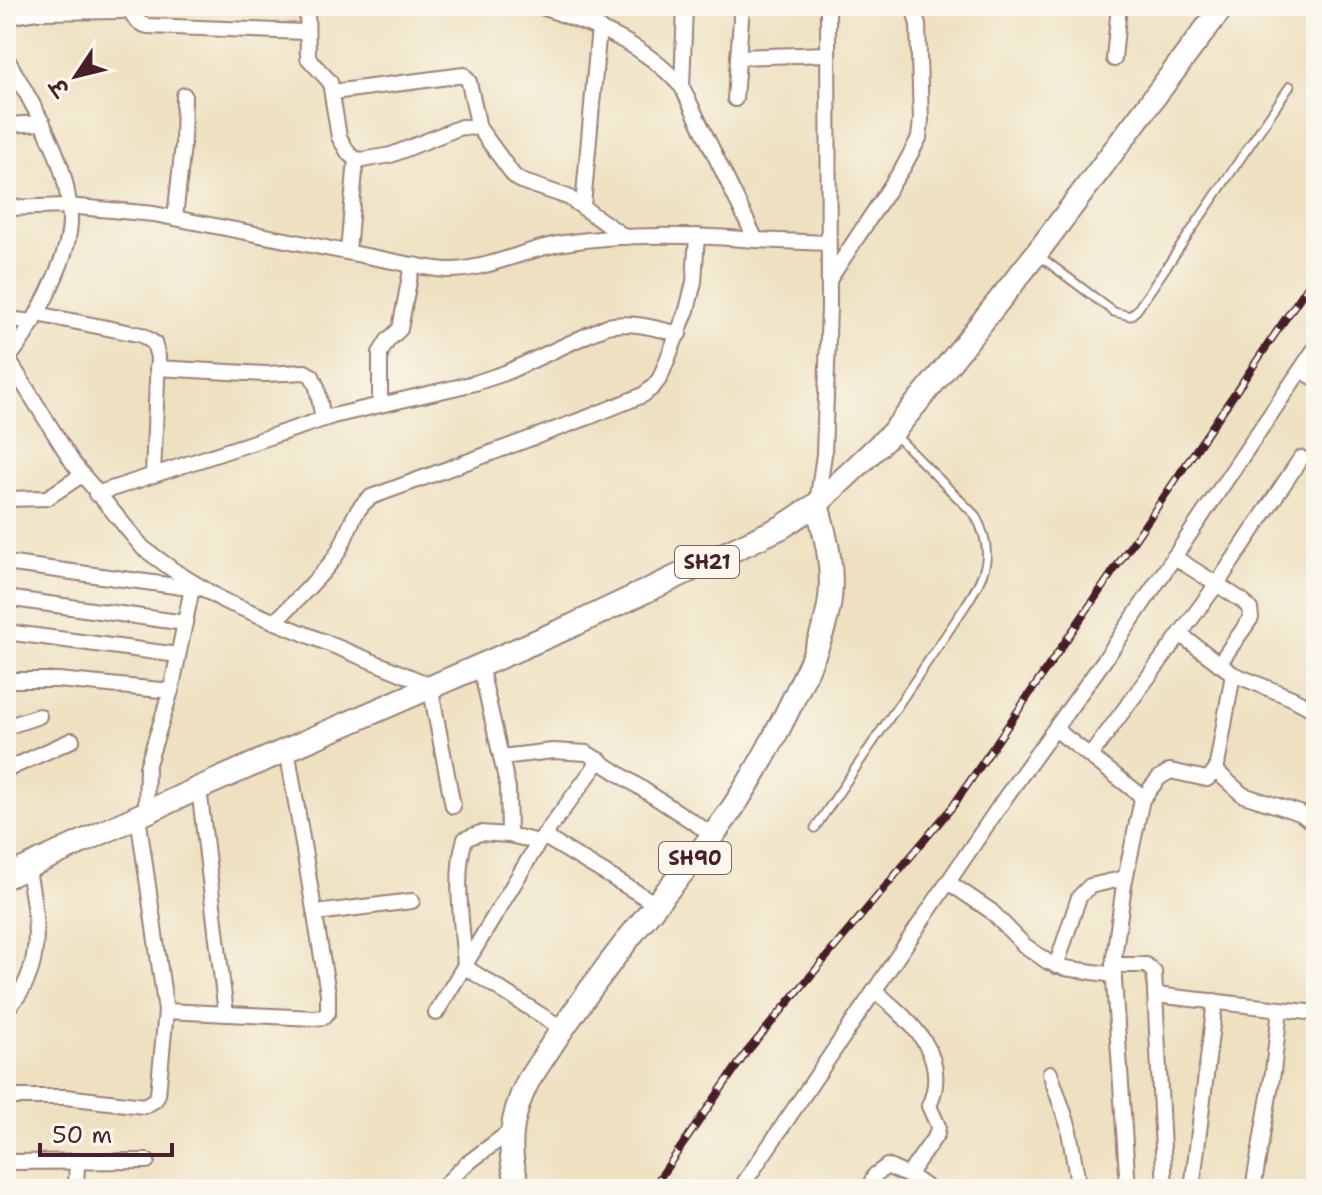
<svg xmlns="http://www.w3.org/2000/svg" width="1322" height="1195" font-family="'Shantell Sans','Playpen Sans Deva',sans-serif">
<rect width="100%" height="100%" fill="#fbf7ec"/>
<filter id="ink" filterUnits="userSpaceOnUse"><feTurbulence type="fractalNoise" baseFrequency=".0125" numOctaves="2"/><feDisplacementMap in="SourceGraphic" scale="16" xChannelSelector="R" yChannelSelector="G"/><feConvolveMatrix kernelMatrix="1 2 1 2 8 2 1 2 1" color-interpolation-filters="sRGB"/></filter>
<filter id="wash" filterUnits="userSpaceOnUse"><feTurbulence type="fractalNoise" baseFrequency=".006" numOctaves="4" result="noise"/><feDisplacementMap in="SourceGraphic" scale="32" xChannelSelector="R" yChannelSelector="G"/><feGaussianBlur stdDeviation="1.8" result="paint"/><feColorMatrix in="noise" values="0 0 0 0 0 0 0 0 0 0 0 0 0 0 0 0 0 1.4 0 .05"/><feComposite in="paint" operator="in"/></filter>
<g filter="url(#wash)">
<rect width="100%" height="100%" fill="#eee1c1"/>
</g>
<g filter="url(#ink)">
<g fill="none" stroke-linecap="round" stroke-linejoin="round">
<g stroke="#9c8076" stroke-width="11">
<g id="lane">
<path d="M1038,255L1114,312L1130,316L1137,310L1290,86"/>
<path d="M815,828L964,608C986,574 996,553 975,515L894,434"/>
</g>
</g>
<g stroke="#9c8076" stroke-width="18">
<g id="street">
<path d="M307,6L308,58L330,82L339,137L349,154L356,159L362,160L391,155L461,127L479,128L514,176L521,181L568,197L625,237"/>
<path d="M539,6C595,26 641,41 682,87L756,240L828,243"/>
<path d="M129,9C134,17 137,24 148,26L306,32"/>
<path d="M6,17L37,12L122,11L131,6"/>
<path d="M6,57C34,108 70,161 70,222C69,247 58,271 48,293C36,317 24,340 6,361"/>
<path d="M738,57L828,54"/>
<path d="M1114,59L1119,6"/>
<path d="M682,87L685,6"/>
<path d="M333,92L464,75L469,82L479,128"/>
<path d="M735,99L742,6"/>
<path d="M6,125L43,123"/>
<path d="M583,206L599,27"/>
<path d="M6,208L68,206L154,214L412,265C424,267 437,270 449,270C488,270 525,249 564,243C628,233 691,235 756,240"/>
<path d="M175,218L183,145L184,95"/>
<path d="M348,252L356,159"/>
<path d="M829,280L904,166L919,138L921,120L918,25L913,6"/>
<path d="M37,314L142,335L154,343L158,357L153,475"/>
<path d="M6,319L34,322"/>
<path d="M8,359L73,463L143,548L176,572L224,601L430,685L453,806"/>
<path d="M157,368L265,374L305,372L312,376L317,387L323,419"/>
<path d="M1301,370L1316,379"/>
<path d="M380,405V353L388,340L400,329L412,265"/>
<path d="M96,494L333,416L475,383L505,373L607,326C632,321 655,328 679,334"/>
<path d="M6,499L47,498L82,475"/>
<path d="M817,504L824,454L829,307L828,6"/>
<path d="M1174,557L1243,601L1250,609L1251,618L1219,664"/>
<path d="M6,563L197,589"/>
<path d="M6,598L185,623"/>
<path d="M275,622C294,602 315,583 332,561C349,541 348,513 371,497L589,417L643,395L653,387L660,378L687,310L694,282L697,236"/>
<path d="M6,632L178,655"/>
<path d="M1181,635L1233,674L1292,698L1316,711"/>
<path d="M6,680H58L171,691"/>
<path d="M6,727L39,716"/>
<path d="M1055,729L1138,793L1142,799L1124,885L1113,965L1128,1189"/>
<path d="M1090,756L1217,584L1301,458"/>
<path d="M501,757L553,751L587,753L713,835"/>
<path d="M6,770L72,740"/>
<path d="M1216,771L1243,795L1300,813L1316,825"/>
<path d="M199,788L226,1014"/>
<path d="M1142,799L1159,778L1170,771L1207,779L1216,771L1233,674"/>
<path d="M146,812L147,767L171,691L192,588"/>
<path d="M509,835L480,833L465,839C453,875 463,929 465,967L563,1029"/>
<path d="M543,836L656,904"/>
<path d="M539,842L600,760"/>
<path d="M948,882L991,911L1024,945L1048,962L1065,968L1114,975"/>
<path d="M316,913L412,901"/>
<path d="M1113,965H1146L1154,972L1165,1189"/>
<path d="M1056,966L1079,897L1090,886L1125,878"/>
<path d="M874,990C909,1020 952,1055 929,1106L938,1126L937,1134L908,1175"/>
<path d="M1156,995L1316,1013"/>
<path d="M6,1009C47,972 37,915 27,866"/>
<path d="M166,1011L314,1018L324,1017L328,1012V993L287,749"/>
<path d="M436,1013L539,842L509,835L508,788L480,665"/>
<path d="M1050,1073L1068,1125L1079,1189"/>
<path d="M9,1097H65L144,1106L155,1100L158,1094L166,1011L138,816"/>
<path d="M6,1162L147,1161"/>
<path d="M76,1189L77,1162"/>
<path d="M441,1189L465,1165L512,1130"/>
<path d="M740,1189L1007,795L1108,655L1316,347"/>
<path d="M868,1189L875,1175L887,1166L913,1178L929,1189"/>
<path d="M1192,1189L1215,1001"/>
<path d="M1253,1189L1273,1072L1280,1009"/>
<path d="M1314,1189L1316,1185"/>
</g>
</g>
<g stroke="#9c8076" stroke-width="26">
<g id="primary">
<path d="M6,877L199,788L576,624L782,527L817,504L892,433L948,365L1036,254L1223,6"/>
<path d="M520,1189C505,1153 511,1115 528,1081C567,1020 611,959 657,903C685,869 715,836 739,798C759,767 776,735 792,702C807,671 823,639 829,606C835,571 826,537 817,504"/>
</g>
</g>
<use href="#lane" stroke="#fff" stroke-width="7"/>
<use href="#street" stroke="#fff" stroke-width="14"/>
<use href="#primary" stroke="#fff" stroke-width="22"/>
<g stroke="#4a1f2b" stroke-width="8">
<path id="rail" d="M652,1189L746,1053L953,806L1316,274"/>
</g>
<use href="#rail" stroke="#fbf7ec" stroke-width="5" stroke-dasharray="15" stroke-linecap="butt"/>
</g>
</g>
<g text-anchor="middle" stroke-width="7" stroke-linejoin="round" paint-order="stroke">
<g fill="#fbf7ec" stroke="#7f6065" stroke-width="2">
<rect x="675" y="546" width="64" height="32" rx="6"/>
<rect x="659" y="842" width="72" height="32" rx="6"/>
</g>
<g font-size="20" font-weight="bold" fill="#4a1f2b">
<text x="707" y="569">SH21</text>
<text x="695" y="865">SH90</text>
</g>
</g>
<rect width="1322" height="1195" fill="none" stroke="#fbf7ec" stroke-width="32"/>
<g transform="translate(76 76) rotate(235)" stroke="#fbf7ec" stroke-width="6" paint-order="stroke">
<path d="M0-6L14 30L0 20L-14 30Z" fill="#4a1f2b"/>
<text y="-12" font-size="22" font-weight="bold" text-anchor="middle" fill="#4a1f2b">उ</text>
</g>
<path d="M40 1143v12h132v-12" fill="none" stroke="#4a1f2b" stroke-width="4"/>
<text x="52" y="1143" font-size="24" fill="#4a1f2b" stroke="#fbf7ec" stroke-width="6" paint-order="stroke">50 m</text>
</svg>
